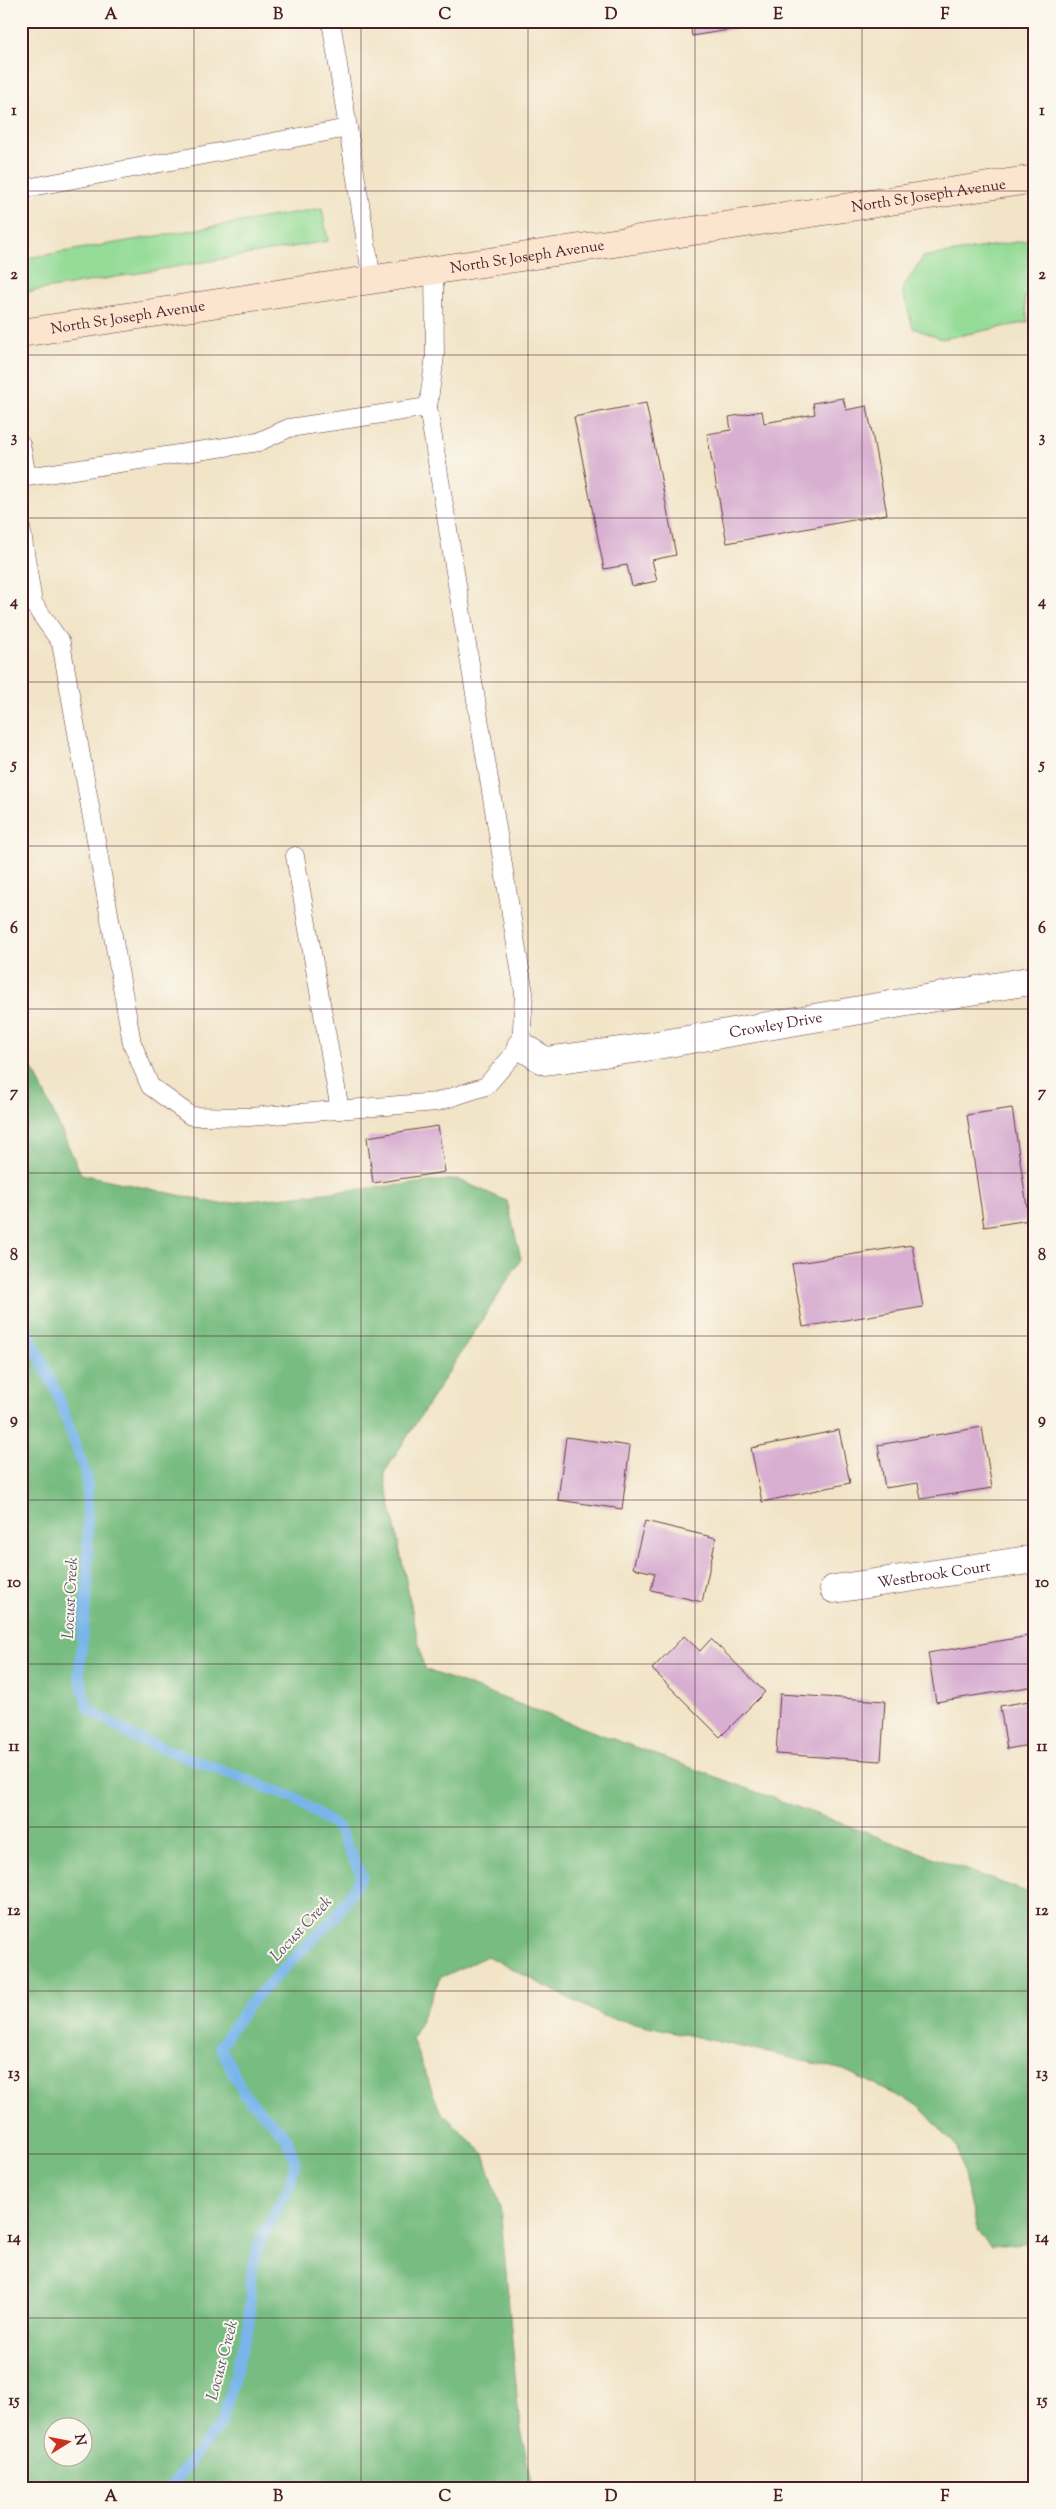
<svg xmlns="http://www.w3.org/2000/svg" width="1056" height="2509" font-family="'Sorts Mill Goudy',serif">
<rect width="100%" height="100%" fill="#fbf7ec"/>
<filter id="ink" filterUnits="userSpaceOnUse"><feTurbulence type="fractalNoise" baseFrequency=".02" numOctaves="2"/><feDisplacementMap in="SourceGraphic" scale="10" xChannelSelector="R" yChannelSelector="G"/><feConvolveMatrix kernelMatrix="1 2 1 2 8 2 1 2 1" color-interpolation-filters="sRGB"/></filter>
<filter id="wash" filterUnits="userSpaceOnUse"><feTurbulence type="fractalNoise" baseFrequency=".0096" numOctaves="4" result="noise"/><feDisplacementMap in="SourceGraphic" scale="20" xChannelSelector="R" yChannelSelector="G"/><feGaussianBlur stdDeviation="1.12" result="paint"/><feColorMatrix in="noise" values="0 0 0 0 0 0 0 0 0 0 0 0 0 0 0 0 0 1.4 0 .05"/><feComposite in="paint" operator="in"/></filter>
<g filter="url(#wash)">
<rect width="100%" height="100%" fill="#f1e4c7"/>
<g fill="#94dc97" stroke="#6f7e61">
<path d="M322,208L328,241L22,293L21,259Z"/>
<path d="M1035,239V296L1024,298L1028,322L942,339L913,328L902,289L923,257Z"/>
</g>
<path fill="#77bc80" stroke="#606e56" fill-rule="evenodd" d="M21,1055L36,1075L81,1174L220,1204L457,1179L507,1201L521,1259L384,1473L424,1669L1035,1895V2242L991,2246L977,2230L958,2149L919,2106L844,2070L603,2016L487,1956L440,1978L412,2039L440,2111L484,2154L500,2205L519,2418L532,2488H21ZM52,2426H82V2456H52Z"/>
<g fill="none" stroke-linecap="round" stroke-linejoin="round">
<path stroke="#79b5eb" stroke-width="11" d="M21,1318L57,1393L87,1478L88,1580L79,1675L88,1709L136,1738L297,1799L338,1828L362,1876L337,1915L250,2003L220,2046L244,2094L286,2137L295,2161L290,2185L259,2243L251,2273L249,2324L222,2422L169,2488"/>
</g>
<g id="blocks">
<g fill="#d8afd1">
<path d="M690,21H777V22L692,36Z"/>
<path d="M843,398L846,410L867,406L887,514L727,543L707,434L731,430L729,417L762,411L764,423L815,414L813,403Z"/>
<path d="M646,403L676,555L652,560L657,581L632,586L627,565L604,569L574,417Z"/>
<path d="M1012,1108L1029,1220L984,1227L967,1115Z"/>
<path d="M438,1126L445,1172L373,1183L367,1137Z"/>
<path d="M912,1245L923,1307L803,1327L792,1264Z"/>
<path d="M982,1427L992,1488L921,1499L918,1483L885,1488L878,1445Z"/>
<path d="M839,1430L850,1483L762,1502L751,1448Z"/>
<path d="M566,1437L630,1446L622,1509L558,1500Z"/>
<path d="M645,1521L716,1538L702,1602L651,1590L655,1573L633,1568Z"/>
<path d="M1035,1635V1686L936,1702L928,1653Z"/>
<path d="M684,1636L700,1651L711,1639L765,1692L720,1737L652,1669Z"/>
<path d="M780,1694L885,1701L881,1761L776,1754Z"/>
<path d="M1035,1700V1744L1007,1749L1000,1706Z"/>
</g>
</g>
</g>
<g filter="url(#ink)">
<use href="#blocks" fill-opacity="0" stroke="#633d42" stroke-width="1"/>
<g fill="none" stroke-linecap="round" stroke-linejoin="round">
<g stroke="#633d42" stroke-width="19">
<g id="lane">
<path d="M331,21L372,280"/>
<path d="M21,189L348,128"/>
<path d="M21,444L27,477L258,442L289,428L428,407L435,356L434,270"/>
<path d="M21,527L33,603L61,643L132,1043L150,1086L191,1116L249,1117L437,1102L486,1086L521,1046L524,993L428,407"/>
<path d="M295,856L340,1110"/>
</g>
</g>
<g stroke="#633d42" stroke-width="29">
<g id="street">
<path id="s1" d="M521,1046L545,1061L634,1049L1035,980"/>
<path id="s2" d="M834,1589L1035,1559"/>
</g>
</g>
<g stroke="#633d42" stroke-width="29">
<g id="secondary">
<path id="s3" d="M21,333L1035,179"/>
</g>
</g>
<use href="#lane" stroke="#fff" stroke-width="18"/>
<use href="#street" stroke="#fff" stroke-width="28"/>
<use href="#secondary" stroke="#fce5cf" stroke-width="28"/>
</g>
</g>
<path fill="none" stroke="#4a1f2b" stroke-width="1" stroke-opacity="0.55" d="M194,21V2488M361,21V2488M528,21V2488M695,21V2488M862,21V2488M21,191H1035M21,355H1035M21,518H1035M21,682H1035M21,846H1035M21,1009H1035M21,1173H1035M21,1336H1035M21,1500H1035M21,1664H1035M21,1827H1035M21,1991H1035M21,2154H1035M21,2318H1035"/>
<g text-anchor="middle" stroke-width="4" stroke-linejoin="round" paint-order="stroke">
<g font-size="15" fill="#4a1f2b" stroke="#fbf7ec">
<text dy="5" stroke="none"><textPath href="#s3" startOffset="918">North St Joseph Avenue</textPath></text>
<text dy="5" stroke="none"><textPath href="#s3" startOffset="512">North St Joseph Avenue</textPath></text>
<text dy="5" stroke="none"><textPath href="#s3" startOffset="108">North St Joseph Avenue</textPath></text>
<text dy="5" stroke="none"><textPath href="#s1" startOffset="262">Crowley Drive</textPath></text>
<text dy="5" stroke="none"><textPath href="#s2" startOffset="101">Westbrook Court</textPath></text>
</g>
<g font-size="16" font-style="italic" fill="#5a546e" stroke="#fbf7ec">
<text transform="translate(69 1598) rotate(-87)" y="6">Locust Creek</text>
<text transform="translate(300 1928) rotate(-47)" y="6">Locust Creek</text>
<text transform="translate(221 2360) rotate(-75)" y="6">Locust Creek</text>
</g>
</g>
<rect width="1056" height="2509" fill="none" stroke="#fbf7ec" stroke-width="55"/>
<g transform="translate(68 2442) rotate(80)"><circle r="24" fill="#fbf7ec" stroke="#b4a19f"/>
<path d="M0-4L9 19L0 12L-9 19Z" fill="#c8321e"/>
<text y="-8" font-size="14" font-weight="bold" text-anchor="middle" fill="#4a1f2b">N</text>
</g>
<rect x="28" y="28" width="1000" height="2454" fill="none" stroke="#4a1f2b" stroke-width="2"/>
<g font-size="16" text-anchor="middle" font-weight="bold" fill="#4a1f2b">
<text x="111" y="19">A</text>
<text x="278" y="19">B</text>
<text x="445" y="19">C</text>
<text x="611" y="19">D</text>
<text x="778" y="19">E</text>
<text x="945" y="19">F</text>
<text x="14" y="115">1</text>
<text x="1042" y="115">1</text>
<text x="14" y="279">2</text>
<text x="1042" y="279">2</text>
<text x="14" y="442">3</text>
<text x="1042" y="442">3</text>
<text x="14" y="606">4</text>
<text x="1042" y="606">4</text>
<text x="14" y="769">5</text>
<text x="1042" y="769">5</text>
<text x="14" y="933">6</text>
<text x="1042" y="933">6</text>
<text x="14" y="1097">7</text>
<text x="1042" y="1097">7</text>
<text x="14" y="1260">8</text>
<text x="1042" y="1260">8</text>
<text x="14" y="1424">9</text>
<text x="1042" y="1424">9</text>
<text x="14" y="1587">10</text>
<text x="1042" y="1587">10</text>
<text x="14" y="1751">11</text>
<text x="1042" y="1751">11</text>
<text x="14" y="1915">12</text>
<text x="1042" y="1915">12</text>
<text x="14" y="2078">13</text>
<text x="1042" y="2078">13</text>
<text x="14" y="2242">14</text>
<text x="1042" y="2242">14</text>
<text x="14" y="2405">15</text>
<text x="1042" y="2405">15</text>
<text x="111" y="2501">A</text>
<text x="278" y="2501">B</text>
<text x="445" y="2501">C</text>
<text x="611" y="2501">D</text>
<text x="778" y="2501">E</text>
<text x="945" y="2501">F</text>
</g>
</svg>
